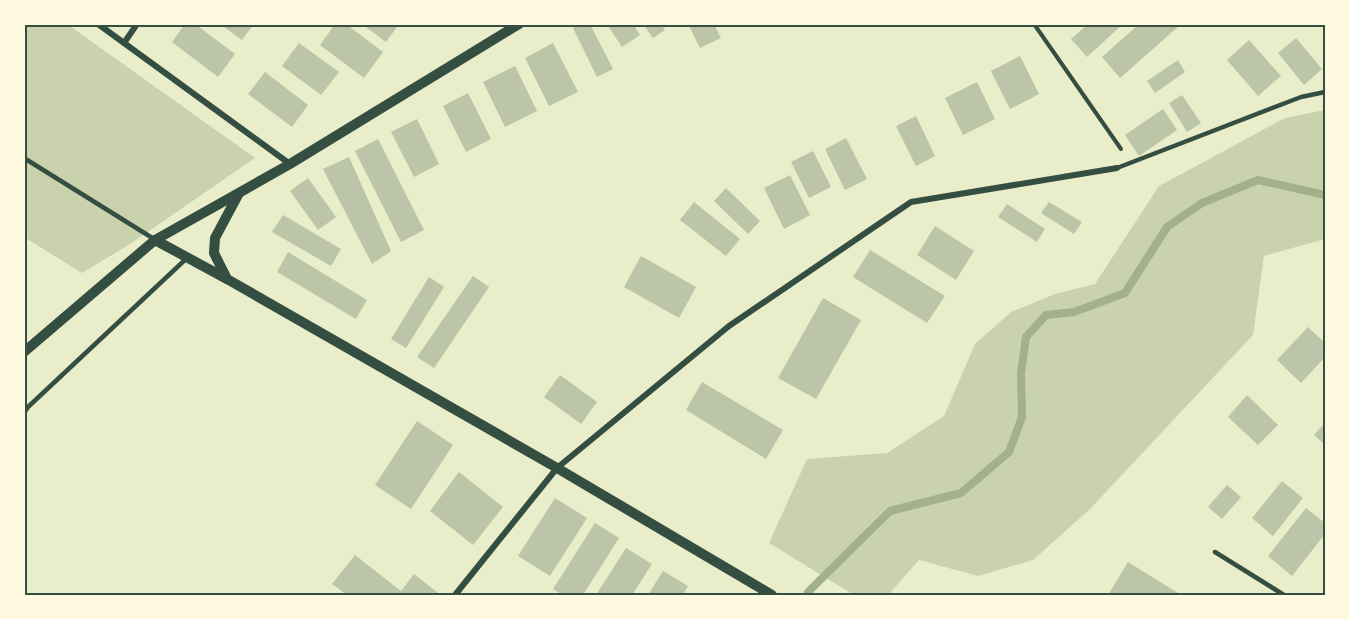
<svg xmlns="http://www.w3.org/2000/svg" width="1349" height="619" font-family="'Titillium Web',sans-serif">
<rect width="100%" height="100%" fill="#e9edc9"/>
<g fill="#cad2ad">
<path d="M24,24H67L255,158L130,244L82,273L24,237Z"/>
<path d="M1325,110V239L1264,256L1253,335L1090,509L1033,560L978,576L919,560L888,595H854L769,543L807,459L887,453L944,416L975,344L1011,312L1055,294L1095,284L1159,186L1285,118Z"/>
</g>
<g fill="none" stroke-linecap="round" stroke-linejoin="round">
<path stroke="#a3b18a" stroke-width="8" d="M808,592L890,511L961,493L1009,452L1022,417L1021,373L1026,337L1046,315L1074,312L1125,293L1167,227L1202,203L1258,180L1325,195"/>
</g>
<g fill="#bcc5a7">
<path d="M185,24H195L235,54L218,77L172,42Z"/>
<path d="M220,24H254L242,40Z"/>
<path d="M335,24H346L383,52L364,78L320,45Z"/>
<path d="M362,24H399L386,42Z"/>
<path d="M581,24H590L613,69L597,77L573,28Z"/>
<path d="M611,24H633L640,35L622,47L608,26Z"/>
<path d="M643,24H661L665,30L653,38Z"/>
<path d="M688,24H714L721,38L700,48Z"/>
<path d="M1088,24H1123L1087,57L1071,39Z"/>
<path d="M1139,24H1177L1179,26L1120,78L1102,57Z"/>
<path d="M1296,38L1322,69L1304,85L1278,53Z"/>
<path d="M1249,40L1281,76L1258,96L1227,60Z"/>
<path d="M299,43L339,72L321,95L282,66Z"/>
<path d="M553,43L578,92L549,106L525,58Z"/>
<path d="M1020,56L1039,94L1010,109L991,71Z"/>
<path d="M1178,60L1185,72L1155,93L1147,81Z"/>
<path d="M515,66L537,111L505,127L483,82Z"/>
<path d="M265,72L308,105L292,127L248,94Z"/>
<path d="M977,82L995,119L963,135L945,98Z"/>
<path d="M468,93L491,139L466,152L443,106Z"/>
<path d="M1182,95L1201,123L1187,132L1169,103Z"/>
<path d="M1163,109L1177,130L1139,156L1125,135Z"/>
<path d="M916,116L935,156L916,166L896,126Z"/>
<path d="M417,119L439,164L414,177L391,132Z"/>
<path d="M846,138L867,179L845,190L825,149Z"/>
<path d="M378,139L424,230L401,242L355,151Z"/>
<path d="M813,151L831,187L809,198L791,162Z"/>
<path d="M349,157L391,251L372,264L323,169Z"/>
<path d="M790,175L810,215L784,229L764,188Z"/>
<path d="M308,178L336,217L318,230L290,191Z"/>
<path d="M726,188L760,221L748,234L714,201Z"/>
<path d="M694,202L740,239L726,256L680,220Z"/>
<path d="M1049,202L1082,222L1074,234L1041,213Z"/>
<path d="M1007,204L1045,229L1037,242L998,217Z"/>
<path d="M283,215L341,249L331,266L272,232Z"/>
<path d="M935,226L974,251L956,280L917,255Z"/>
<path d="M870,250L945,296L927,323L853,277Z"/>
<path d="M288,252L367,300L356,319L277,272Z"/>
<path d="M641,256L696,287L679,318L624,287Z"/>
<path d="M473,276L489,287L434,368L417,357Z"/>
<path d="M429,277L444,287L406,348L391,339Z"/>
<path d="M823,298L861,320L816,399L778,378Z"/>
<path d="M1308,327L1325,343V357L1301,383L1277,360Z"/>
<path d="M560,375L597,402L581,424L544,397Z"/>
<path d="M702,382L783,430L766,459L686,410Z"/>
<path d="M1247,395L1278,425L1258,445L1228,417Z"/>
<path d="M417,421L453,445L411,509L375,485Z"/>
<path d="M1325,423V445L1314,435Z"/>
<path d="M459,472L503,507L473,545L430,511Z"/>
<path d="M1282,481L1303,498L1273,536L1252,518Z"/>
<path d="M1227,485L1241,497L1222,519L1208,507Z"/>
<path d="M555,498L587,518L550,576L518,556Z"/>
<path d="M1306,508L1325,523V534L1292,576L1268,556Z"/>
<path d="M595,523L619,538L583,595H563L553,589Z"/>
<path d="M626,548L652,564L632,595H596Z"/>
<path d="M355,555L401,591L414,574L438,593L437,595H347L332,584Z"/>
<path d="M1128,562L1178,593L1177,595H1108Z"/>
<path d="M663,571L688,586L683,595H648Z"/>
</g>
<g fill="none" stroke-linecap="round" stroke-linejoin="round">
<path stroke="#344e41" stroke-width="4" d="M1034,24L1121,149"/>
<g stroke="#344e41" stroke-width="4.5">
<path d="M24,158L154,239"/>
<path d="M1117,168L1301,97L1325,92"/>
<path d="M24,413L28,407L187,258"/>
<path d="M1215,552L1284,595"/>
</g>
<g stroke="#344e41" stroke-width="6">
<path d="M98,24L290,164"/>
<path d="M124,43L137,24"/>
<path d="M455,595L557,468L729,326L911,202L1117,168"/>
</g>
<g stroke="#344e41" stroke-width="10">
<path d="M155,240L227,279L557,468L772,595"/>
<path d="M227,279L214,253L215,238L238,195"/>
<path d="M24,352L155,240L290,164L519,24"/>
</g>
</g>
<rect width="1349" height="619" fill="none" stroke="#fefae0" stroke-width="51"/>
<rect x="26" y="26" width="1298" height="568" fill="none" stroke="#344e41" stroke-width="2"/>
</svg>
